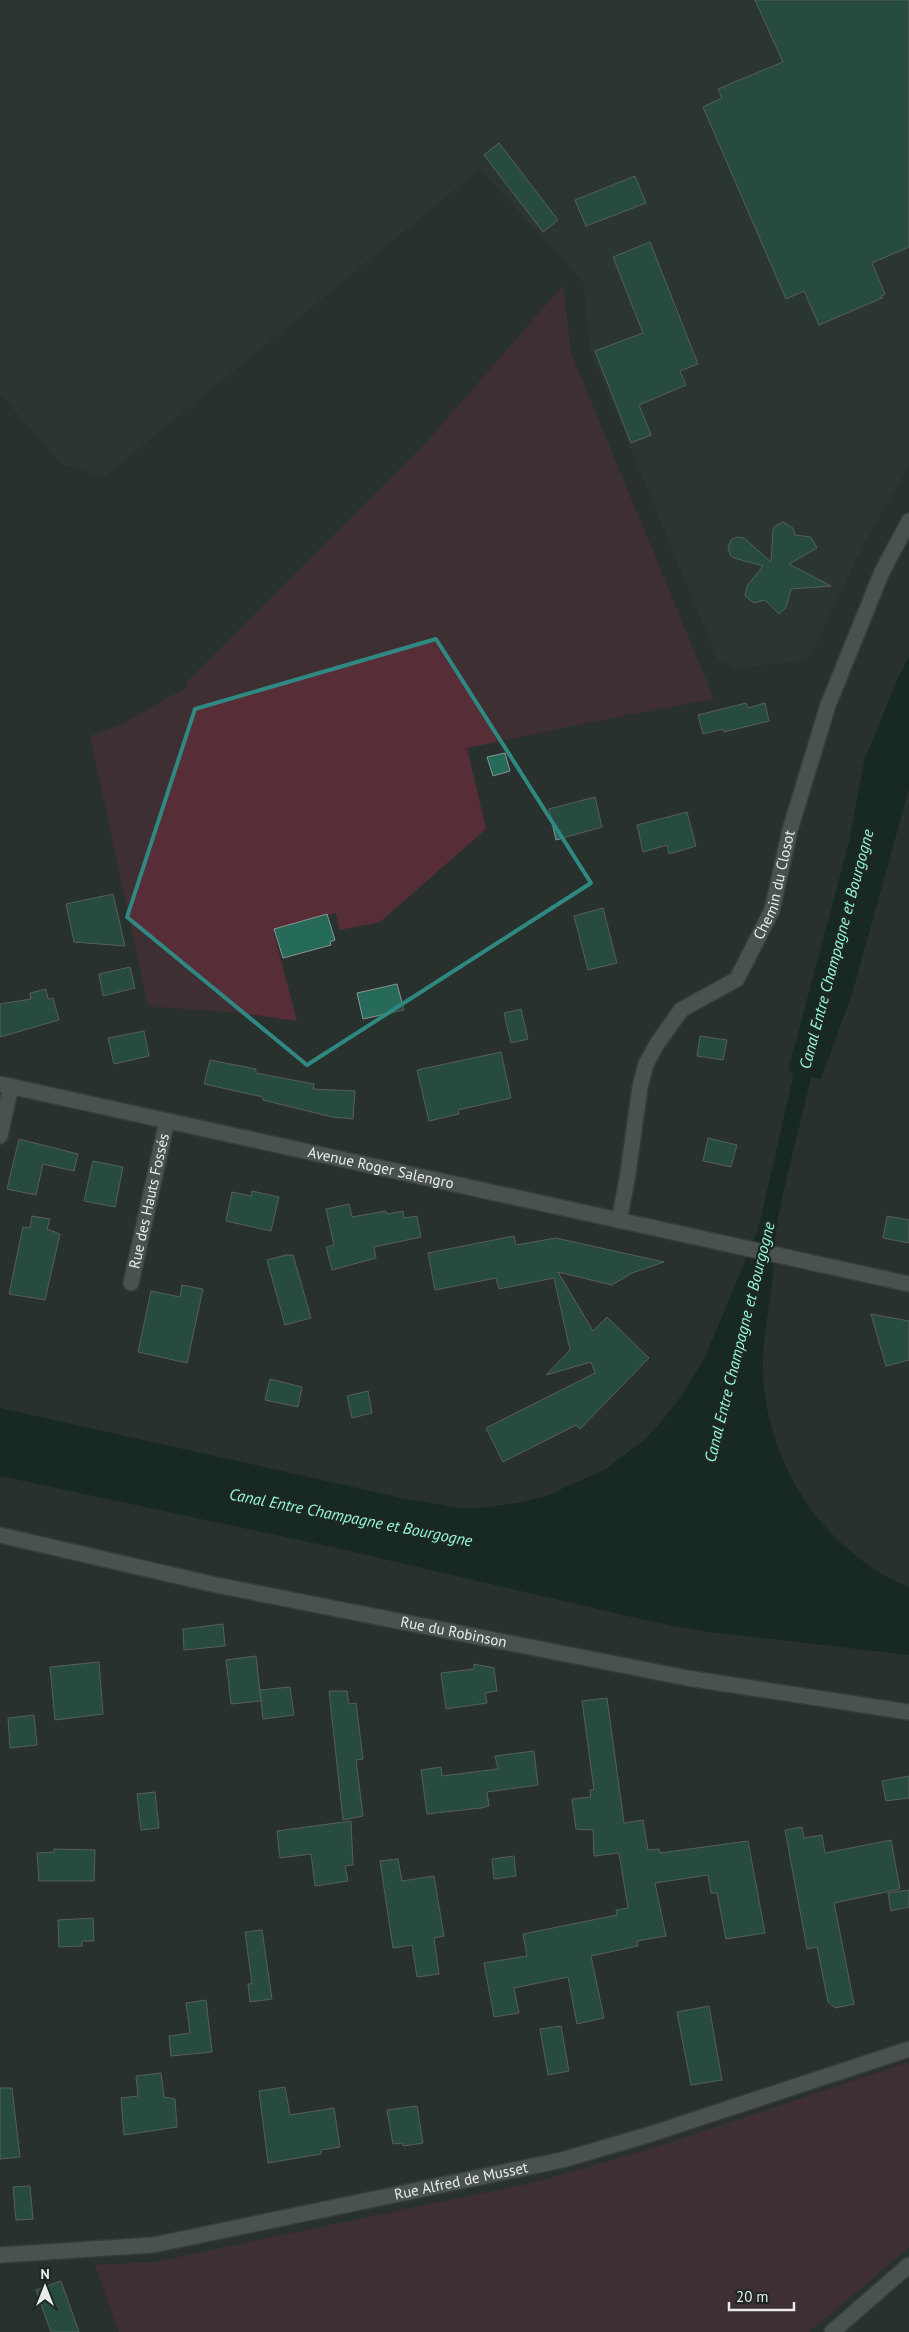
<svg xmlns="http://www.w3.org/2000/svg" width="909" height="2332" font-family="'PT Sans',sans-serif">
<rect width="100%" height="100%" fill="#29312e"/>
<path fill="#2d3d38" d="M0,0H909V465L862,547L811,655L805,660L736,669L718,660L591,352L583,281L480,169L104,477L62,464L0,394Z"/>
<g fill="#572e38">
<path d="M563,285L571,353L714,699C632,713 550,731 467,748L486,829L380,922L339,930L336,913L273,930L297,1021L249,1014L148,1006L90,736L118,726L186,688L187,682L426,443Z"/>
<path d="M909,2062V2247L809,2332H119L95,2265L154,2262L536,2182L650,2149Z"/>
</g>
<path fill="#001f16" d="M909,656V789L852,994L821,1079L811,1077C800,1128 784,1180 776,1232C773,1249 774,1267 772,1284C769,1311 763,1336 763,1363C762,1425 789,1490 832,1534C854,1556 880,1576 909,1587V1655L709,1632L653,1622L332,1547L0,1476V1408L402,1498L460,1508H479L517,1503L546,1496L604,1470L645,1439L661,1422L682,1395L705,1357L758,1230L794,1073L788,1071L849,842L864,761L897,680Z"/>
<g fill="#266b59" stroke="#8a9490">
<path d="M755,0H909V247L872,263L885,294L881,296L882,298L819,325L804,291L786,299L703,107L722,98L718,89L783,62Z"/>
<path d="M499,143L558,220L543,232L484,155Z"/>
<path d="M635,176L646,203L586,226L575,200Z"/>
<path d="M650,242L698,364L680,371L686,385L639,405L651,435L631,443L595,351L643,333L613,257Z"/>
<path d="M783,522L793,528L795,535L811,537L817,548L789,564L831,586L791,589L786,607L779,614L765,600L754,603L745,596L747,586L763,566L734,558L730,555L728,547L731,540L736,537L744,538L771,562L773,530L775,526Z"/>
<path d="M746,703L748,708L765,703L769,721L724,732L723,729L703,734L698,715Z"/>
<path d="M505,753L510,771L493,776L487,757Z"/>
<path d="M595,797L602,827L556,840L549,809Z"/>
<path d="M687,812L696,846L669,854L667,845L643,852L637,825Z"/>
<path d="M113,894L125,946L74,942L66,904Z"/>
<path d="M603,908L617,963L588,970L574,916Z"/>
<path d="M327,914L335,940L330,942L331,945L283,958L274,929Z"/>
<path d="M130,967L135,988L103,996L99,974Z"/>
<path d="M397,984L404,1010L363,1019L357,993Z"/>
<path d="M46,989L48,999L53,998L59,1020L0,1037V1004L31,999L30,993Z"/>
<path d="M521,1009L528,1039L511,1043L504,1013Z"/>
<path d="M144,1031L149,1056L114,1064L108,1038Z"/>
<path d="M700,1036L727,1040L723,1060L697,1056Z"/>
<path d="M501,1052L511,1098L458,1110L459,1114L429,1121L417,1070Z"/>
<path d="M210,1060L256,1069V1073L314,1084L313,1089L355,1091L353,1119L332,1117L263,1100V1097L204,1084Z"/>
<path d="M708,1138L737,1145L731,1167L703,1161Z"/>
<path d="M19,1139L78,1154L74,1171L43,1164L36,1195L7,1189Z"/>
<path d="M93,1161L123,1167L115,1207L84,1201Z"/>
<path d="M252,1191L279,1197L271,1231L226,1221L232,1192L251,1196Z"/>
<path d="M349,1204L352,1217L386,1211L387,1214L403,1211L404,1218L417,1216L421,1237L374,1247L376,1258L332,1270L326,1247L334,1245L326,1209Z"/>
<path d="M32,1216L50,1219L47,1229L60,1234L45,1300L9,1294L23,1227L30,1228Z"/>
<path d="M887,1216L909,1220V1243L883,1238Z"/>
<path d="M514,1236L516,1245L556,1238L664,1262L632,1273L612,1285L558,1272L593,1331L607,1317L649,1358L580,1429L576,1425L503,1462L486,1428L595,1373L591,1362L546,1375L570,1350L554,1278L499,1289L496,1278L435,1290L428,1253Z"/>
<path d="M286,1255H293L311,1318L285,1325L267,1260Z"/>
<path d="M182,1285L203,1289L187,1363L138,1352L151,1291L180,1297Z"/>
<path d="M871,1314L909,1321V1360L886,1366Z"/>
<path d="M270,1379L302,1387L298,1407L265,1400Z"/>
<path d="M368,1391L372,1413L352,1418L347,1396Z"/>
<path d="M223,1624L225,1646L184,1650L183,1629Z"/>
<path d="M256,1656L261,1701L231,1704L226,1660Z"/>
<path d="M99,1662L103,1714L55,1720L50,1667Z"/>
<path d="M474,1664L494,1668L497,1691L485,1693L487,1703L446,1709L441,1673L474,1669Z"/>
<path d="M290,1687L294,1715L263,1719L260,1690Z"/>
<path d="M329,1691H347L349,1704L356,1703L363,1759L356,1760L363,1816L343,1820Z"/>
<path d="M607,1698L624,1823L643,1820L648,1850L659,1849L660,1853L748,1841L765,1933L726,1939L717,1893H711L708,1875L655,1883L666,1936L637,1941L638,1946L591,1956L604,2018L577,2024L568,1977L514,1988L519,2013L494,2017L484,1963L527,1956L523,1934L617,1915L616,1910L628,1908L619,1853L594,1856L593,1830L576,1829L572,1799L591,1797L590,1790H594L582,1701Z"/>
<path d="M34,1715L37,1745L10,1748L8,1718Z"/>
<path d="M534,1751L538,1785L487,1792L489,1806L481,1808L427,1814L421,1770L441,1767L442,1776L498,1769L495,1756Z"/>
<path d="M909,1776V1798L886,1801L882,1781Z"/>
<path d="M155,1792L159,1828L141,1830L137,1794Z"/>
<path d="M351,1821L353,1865L345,1866L348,1881L315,1886L311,1854L280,1858L277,1831Z"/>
<path d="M802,1827L804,1838L822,1835L825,1853L891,1840L900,1889L834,1903L854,2004L835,2008L828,2002L817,1947L807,1949L785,1830Z"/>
<path d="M54,1849L95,1850L94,1881H39L37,1853L54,1852Z"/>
<path d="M514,1856L516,1876L494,1879L492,1859Z"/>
<path d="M398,1859L402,1881L434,1876L444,1936L434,1938L439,1974L417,1977L412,1945L393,1948L380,1861Z"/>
<path d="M909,1890V1907L891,1911L888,1893Z"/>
<path d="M93,1918L94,1941H82V1946L59,1947L58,1920Z"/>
<path d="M262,1930L272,1999L250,2002L248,1984H252L245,1932Z"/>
<path d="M206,2000L212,2052L171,2056L169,2036L190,2033L186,2003Z"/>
<path d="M709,2006L722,2080L691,2085L677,2012Z"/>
<path d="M561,2026L569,2071L548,2075L540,2029Z"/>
<path d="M161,2073L164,2097L175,2099L177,2127L124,2135L121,2098L138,2096L136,2076Z"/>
<path d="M285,2087L290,2115L334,2108L340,2147L321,2150V2154L268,2163L259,2091Z"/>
<path d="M0,2088H12L20,2157L0,2159Z"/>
<path d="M417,2106L423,2143L403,2146L402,2143L393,2144L387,2110Z"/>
<path d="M30,2186L33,2219L16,2220L13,2187Z"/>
<path d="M61,2281L79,2332H51L36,2290Z"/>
</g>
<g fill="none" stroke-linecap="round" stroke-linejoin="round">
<g stroke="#444c49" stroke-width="18">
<g id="street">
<path d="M0,1136L11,1086"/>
<path id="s1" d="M619,1220L627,1180L640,1087L646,1064L657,1044L681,1010L737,979L772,910L790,830L828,705L882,572L909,521"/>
<path id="s2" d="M131,1283L167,1121"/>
<path id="s3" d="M0,1535L216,1585L687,1678L909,1712"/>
<path id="s4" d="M0,2255L153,2245L562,2160L651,2134L909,2049"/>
<path d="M832,2332L909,2265"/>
</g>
</g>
<g stroke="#444c49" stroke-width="18">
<g id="secondary">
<path id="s5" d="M0,1084L909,1284"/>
</g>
</g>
<use href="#street" stroke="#717b77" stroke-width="15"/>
<use href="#secondary" stroke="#717b77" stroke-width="15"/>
</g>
<path d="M0 0H909V2332H0ZM436,639L591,883L307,1065L127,917L195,709Z" fill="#29312e" fill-opacity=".55" fill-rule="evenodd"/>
<path fill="none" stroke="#2f8881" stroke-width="4" stroke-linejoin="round" d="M436,639L591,883L307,1065L127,917L195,709Z"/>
<g text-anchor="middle" stroke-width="4.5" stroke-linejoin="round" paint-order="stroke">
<g font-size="15" fill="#e7ecea" stroke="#1f2724">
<text dy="5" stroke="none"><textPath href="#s1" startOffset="389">Chemin du Closot</textPath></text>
<text dy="5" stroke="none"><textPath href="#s5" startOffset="390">Avenue Roger Salengro</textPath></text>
<text dy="5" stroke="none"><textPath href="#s2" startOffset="84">Rue des Hauts Fossés</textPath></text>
<text dy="5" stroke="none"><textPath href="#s3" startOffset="464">Rue du Robinson</textPath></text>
<text dy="5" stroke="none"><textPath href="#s4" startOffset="468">Rue Alfred de Musset</textPath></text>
</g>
<g font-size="16" font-style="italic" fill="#92f8d9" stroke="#1f2724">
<text transform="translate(836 949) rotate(-75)" y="6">Canal Entre Champagne et Bourgogne</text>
<text transform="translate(739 1342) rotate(-76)" y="6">Canal Entre Champagne et Bourgogne</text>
<text transform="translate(351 1517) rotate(11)" y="6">Canal Entre Champagne et Bourgogne</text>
</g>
</g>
<g transform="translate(45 2287)" stroke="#1f2724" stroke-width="4" paint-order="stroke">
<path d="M0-4L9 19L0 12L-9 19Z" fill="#e7ecea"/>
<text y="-8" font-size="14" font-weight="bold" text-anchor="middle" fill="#e7ecea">N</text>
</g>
<path d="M729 2302v8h65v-8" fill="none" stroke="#e7ecea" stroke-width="2.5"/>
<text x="736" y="2302" font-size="15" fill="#e7ecea" stroke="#1f2724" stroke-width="4" paint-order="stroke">20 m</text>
</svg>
